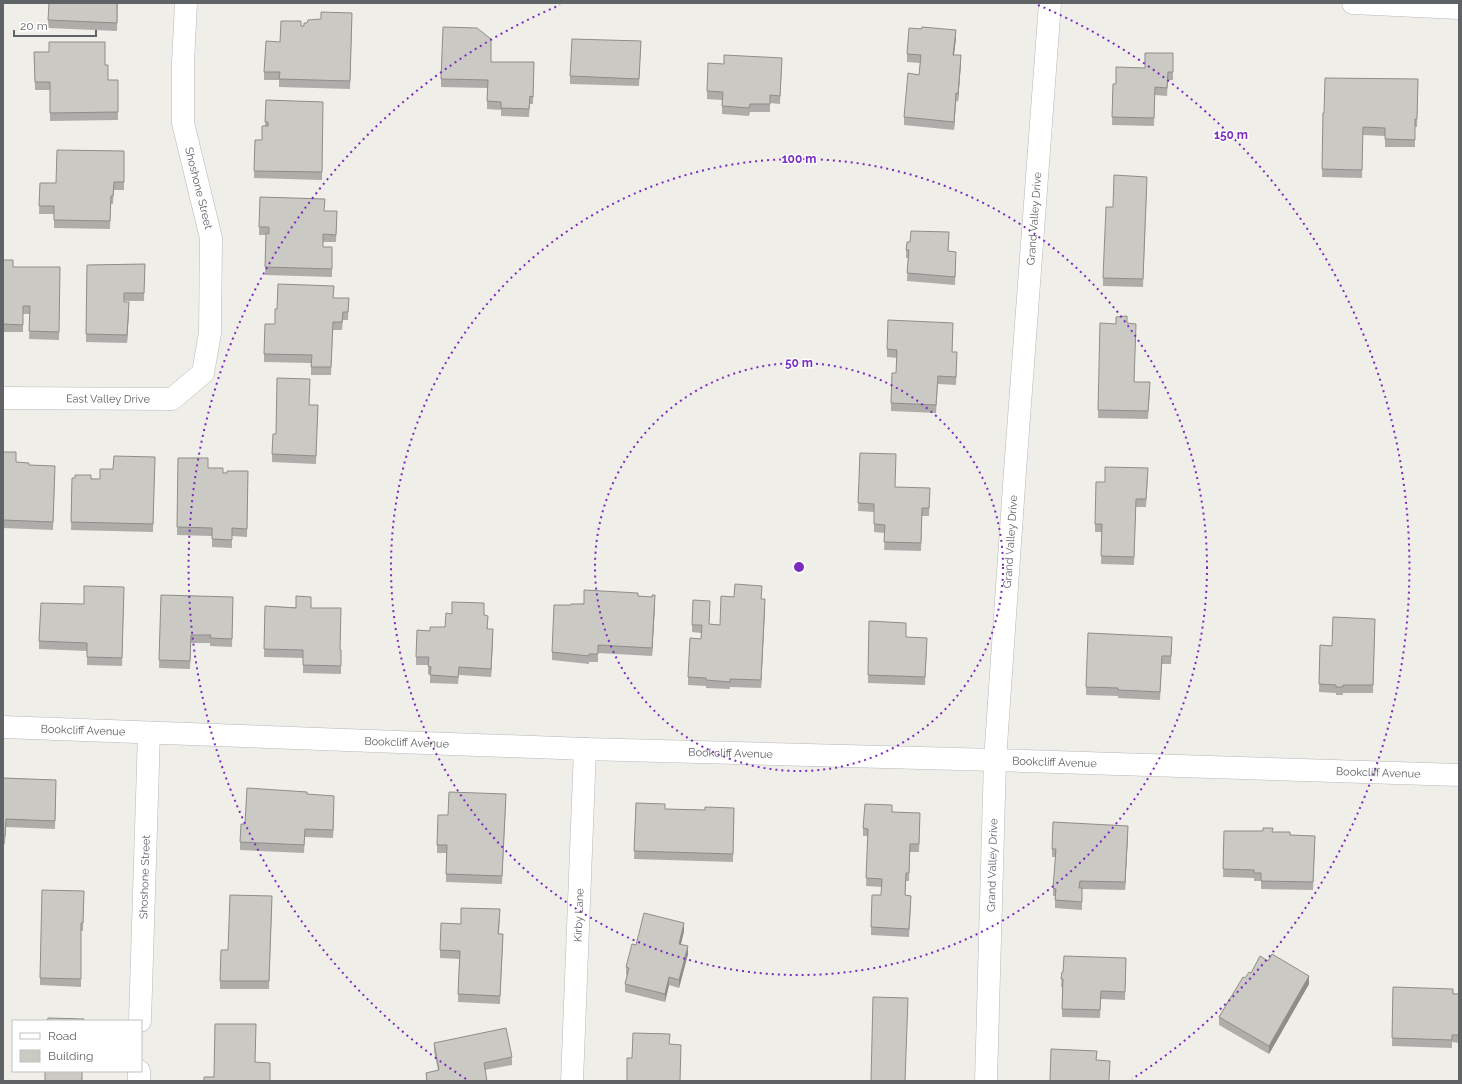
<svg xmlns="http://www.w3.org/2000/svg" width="1462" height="1084" font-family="Raleway,sans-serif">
<rect width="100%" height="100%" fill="#f0eee8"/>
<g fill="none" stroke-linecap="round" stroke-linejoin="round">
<g stroke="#b5b8bb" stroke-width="23">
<g id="street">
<path d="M1353,3L1459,8"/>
<path id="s1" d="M3,398L172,399L203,373L210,333L211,238L183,123V63L186,3"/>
<path id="s2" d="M3,727L585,749L995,760L1459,775"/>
<path id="s3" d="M140,1021L149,733"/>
<path d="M139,1081V1071"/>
<path id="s4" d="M572,1081L585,749"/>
<path id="s5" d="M986,1081L995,760L1015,471L1050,3"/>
</g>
</g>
<use href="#street" stroke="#fff" stroke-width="22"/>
</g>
<g fill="#afada9">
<path d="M49,3H118L117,31L48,28Z"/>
<path d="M352,21L350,89L279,87V80H264V72L280,42L301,26Z"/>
<path d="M956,38L954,55L961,63L958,102L956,101L954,130L904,125V117L919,75L920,63L907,62V54Z"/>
<path d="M641,41L639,86L570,84V76Z"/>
<path d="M34,52L105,65L108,80H118V120L50,121V90H35Z"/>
<path d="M1173,53V80H1168L1167,96L1155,95L1154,126L1112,125L1113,84H1116Z"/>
<path d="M491,62H534L533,104H530L529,117L501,116V110L487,109V88L441,87V79Z"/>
<path d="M724,64L782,66L780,104L770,103V112H750L749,116L722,114V100L707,99V91Z"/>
<path d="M1418,79L1417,127H1415V147H1385V136L1363,135L1362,178L1322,177L1323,113H1324Z"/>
<path d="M266,100L323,102L322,180L254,178L255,140H262L265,126Z"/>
<path d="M124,151V190H114L113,204H111L110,229L54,228V214H39L40,183H56Z"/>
<path d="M1147,185L1143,287L1103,286V278L1113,207Z"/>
<path d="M324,211H337L336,242H323V247H332V277L265,275L266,235H259V227Z"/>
<path d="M949,240L948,251L956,260L955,285L907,281L908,258H906V250Z"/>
<path d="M3,260L13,267H60L59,340L29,339L30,314H23V332H3Z"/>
<path d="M145,264L144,301H124V302L129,310L127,343L86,342L87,265Z"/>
<path d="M333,298H349L348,320H343L342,330H333L331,375H311V363L264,362V354L275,324L277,309Z"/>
<path d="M1127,323L1134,382L1150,390L1148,419L1098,418V410L1116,324Z"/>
<path d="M953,331L952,352L957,360L956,385L938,384L936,413L891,411V403L896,373L897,358L887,357V349Z"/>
<path d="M309,405H318L316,464L272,462V454L276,434Z"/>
<path d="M3,452L16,462L29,465L55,474L53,530L3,528Z"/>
<path d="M860,453L895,487L930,496L929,516H922L921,551L884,550L885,533L874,532V512L858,511Z"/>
<path d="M155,457L153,532L71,530L72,478L100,479L113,469Z"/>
<path d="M178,458L223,473L248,471L247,537L232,536V548L212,547V536L177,535Z"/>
<path d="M1148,476L1146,507H1136L1134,565L1101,564L1102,532H1095V524L1105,482Z"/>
<path d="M124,595L122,666L87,665V651L39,649V641L84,604Z"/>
<path d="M161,595L233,605L232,647L210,646V643H191L190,669L159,668Z"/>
<path d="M638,596L655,603L652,656L598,653V662H589V664L552,660V652L571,605Z"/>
<path d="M762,599L765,607L761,688L730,687V689L706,688V686L688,685V677L701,639V633L692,632V625L710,609L709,624L720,625Z"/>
<path d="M265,606L311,608L340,650H341V674L303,673V658L264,657Z"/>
<path d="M484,615L488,629L493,637L491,677L459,675L458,684L430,683V675L428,674V665H416V657L430,631L445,627Z"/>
<path d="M869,621L927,646L925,685L868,683Z"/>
<path d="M1375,627L1373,693H1343V695H1336V693L1319,692L1320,645L1332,646Z"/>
<path d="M1172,645L1171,664H1162L1160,700L1118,698V696L1086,695V687Z"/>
<path d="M3,778L56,780L55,829L6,827L5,844H3Z"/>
<path d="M506,802L502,884L446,882V853H437V845L448,815Z"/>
<path d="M636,803L665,809L705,810L734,808L733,862L634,859Z"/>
<path d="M334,804L333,838L305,837L304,853L240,850V842L245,824Z"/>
<path d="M892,812L920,821L919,852H910L909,881H906L905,896L911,904L909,937L871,935V927L881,895L882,887L866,886L868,836H863V828Z"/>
<path d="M1224,831L1273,832L1290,835L1315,844L1313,890L1261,889V881H1254V878L1223,877Z"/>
<path d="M1128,834L1125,890L1082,889V910L1055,908V896H1053V888L1056,857H1052V849Z"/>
<path d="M84,891L83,931H81V987L40,985V978Z"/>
<path d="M272,904L269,989H220V981L228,950Z"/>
<path d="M500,917L499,934L503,942L500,1004L458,1002L459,959L440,958V950L461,924Z"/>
<path d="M684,931L681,944L688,954L679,988L669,985L665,1002L625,992V984L627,975H626V967L636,945Z"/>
<path d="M1126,958L1125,1000L1101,999L1100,1018L1062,1017V987H1061L1062,972Z"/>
<path d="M1251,973L1309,984L1269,1054L1219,1025V1017L1245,978Z"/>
<path d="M1393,987L1459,994V1043L1452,1042V1048L1392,1046Z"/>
<path d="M434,1043L512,1057V1065L485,1070L487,1081H426V1073L438,1070L434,1051Z"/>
</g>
<g fill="#8e8d89">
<path d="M956,30V38L953,63V55Z"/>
<path d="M961,55V63L958,102V94Z"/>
<path d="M956,93V101L954,130V122Z"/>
<path d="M129,302V310L127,343V335Z"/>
<path d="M655,595V603L652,656V648Z"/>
<path d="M765,599V607L761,688V680Z"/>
<path d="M493,629V637L491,677V669Z"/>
<path d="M334,796V804L333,838V830Z"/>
<path d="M1128,826V834L1125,890V882Z"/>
<path d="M684,923V931L679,952V944Z"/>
<path d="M688,946V954L679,988V980Z"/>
<path d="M1309,976V984L1269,1054V1046Z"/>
<path d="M669,977V985L665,1002V994Z"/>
</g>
<g fill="#cbc9c4" stroke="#8e8d89">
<path d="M49,3H117V23L48,20Z"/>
<path d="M321,12L352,13L350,81L279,79L280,72H264L266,41L280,42L281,21H301V26H304V23H307L308,20L321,19Z"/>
<path d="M443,27L477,28L491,39V62H534L533,97L530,96L529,109L501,108V102L487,101L488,80L441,79Z"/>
<path d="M922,27L956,30L953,55H961L958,94L956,93L954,122L904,117L908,73L919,75L921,55L907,54L909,28L921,29Z"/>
<path d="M572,39L641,41L639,79L570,76Z"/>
<path d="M49,42H105V65H108V80H118V112L50,113V82H35L34,52H49Z"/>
<path d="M1145,53H1173V72H1168L1167,88L1155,87L1154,118L1112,117L1113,84H1116V67L1145,68Z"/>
<path d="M724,55L782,58L780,96L770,95V104H750L749,108L722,106L723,92L707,91L708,63L724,64Z"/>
<path d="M1325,78L1418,79L1417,119H1415V140L1385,139V128L1363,127L1362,170L1322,169L1323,113H1324Z"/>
<path d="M266,100L323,102L322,172L254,171L255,140H262V126H268V122H265Z"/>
<path d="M57,150L124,151V182H114L113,196H111L110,221L54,220V206H39L40,183H56Z"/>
<path d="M1114,175L1147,177L1143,279L1103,278L1106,207H1113Z"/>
<path d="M260,197L325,199L324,211H337L336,235L323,234V247H332V269L265,267L266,233L269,234V227H259Z"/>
<path d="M911,231L949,232L948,251L956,252L955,277L907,273L909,250H906L907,242H910Z"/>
<path d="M3,260H13V267H60L59,332L29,331L30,306H23V325L3,324Z"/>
<path d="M145,264L144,293H124V302H129L127,335L86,334L87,265Z"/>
<path d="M278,284L334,286L333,298H349L348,312H343L342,322H333L331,367H311L312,355L264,354L265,324H275V309H277Z"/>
<path d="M1127,316V323L1136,324L1134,382H1150L1148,411L1098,410L1100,323L1116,324V317Z"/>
<path d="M888,320L953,323L952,352H957L956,377L938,376L936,405L891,403L892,373H896L897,350L887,349Z"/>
<path d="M277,378L310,379L309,405H318L316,456L272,454L273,434H276Z"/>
<path d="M3,452H16V462L29,463V465L55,466L53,522L3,520Z"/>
<path d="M860,453L896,454L895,487L930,488L929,508H922L921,543L884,542L885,525L874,524V504L858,503Z"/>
<path d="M114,456L155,457L153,524L71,522L72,478H75V475H91V479H100V469H113Z"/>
<path d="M178,458H208V468H223V473H227V471H248L247,529L232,528V540L212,539V528L177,527Z"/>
<path d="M1105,467L1148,468L1146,499H1136L1134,557L1101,556L1102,524H1095L1096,482H1105Z"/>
<path d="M735,584L762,586L761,599H765L761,680L730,679V682L706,680V678L688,677L690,638L701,639L702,625H692L693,600L710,601L709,624L720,625L721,596L734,597Z"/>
<path d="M84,586L124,587L122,658L87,657V643L39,641L41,603L84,604Z"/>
<path d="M584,590L638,593V596L652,597V595H655L652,648L598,645V654H589V656L552,652L554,605H571V604H584Z"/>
<path d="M161,595L233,597L232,639L210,638L211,635H191L190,661L159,660Z"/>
<path d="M296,596L311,597V608H341L340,650H341V666L303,665V650L264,649L265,606L296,608Z"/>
<path d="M452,602L484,603V615L488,616L487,629H493L491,669L459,667L458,677L430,675L431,667L428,666L429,657H416L417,630L430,631V627H445L446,613L452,614Z"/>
<path d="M1333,617L1375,619L1373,685H1343V687H1336V685L1319,684L1320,645L1332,646Z"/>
<path d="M869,621L906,623V637L927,638L925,677L868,675Z"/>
<path d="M1088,633L1172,637L1171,656H1162L1160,692L1118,690V688L1086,687Z"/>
<path d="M3,778L56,780L55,821L6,819L5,836H3Z"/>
<path d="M247,788L307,792V794L334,796L333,830L305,829L304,845L240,842L241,824H245Z"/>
<path d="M449,792L506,794L502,876L446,874L447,845H437L438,815H448Z"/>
<path d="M636,803L665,804V809L705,810V807L734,808L733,854L634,851Z"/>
<path d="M865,804L892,805V812L920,813L919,844H910L909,873H906L905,895L911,896L909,929L871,927L872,895H881L882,879L866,878L868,829L863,828Z"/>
<path d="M1053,822L1128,826L1125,882L1080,881L1079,888H1082V902L1055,900L1056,889L1053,888L1056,849H1052Z"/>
<path d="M1263,828H1273L1272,832H1290V835L1315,836L1313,882L1261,881V873H1254V870L1223,869L1224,831H1263Z"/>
<path d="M42,890L84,891L83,923H81V979L40,978Z"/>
<path d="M230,895L272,896L269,981H220L221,950H228Z"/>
<path d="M461,908L500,909L498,934H503L500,996L458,994L460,951L440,950L441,923L461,924Z"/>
<path d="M644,913L684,923L679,944L688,946L679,980L669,977L665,994L625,984L629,968L626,967L632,944L636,945Z"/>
<path d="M1272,954L1309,976L1269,1046L1219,1017L1243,977L1245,978L1249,972L1251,973L1260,956L1268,961Z"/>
<path d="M1064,956L1126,958L1125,992L1101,991L1100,1010L1062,1009L1063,979H1061L1062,972H1063Z"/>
<path d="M1393,987L1453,989V994H1459V1035H1452V1040L1392,1038Z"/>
<path d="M873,997L908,998L905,1081H871Z"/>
<path d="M48,1018L84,1019V1021H47Z"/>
<path d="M215,1024H256L255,1062L270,1063V1081H204V1077H214Z"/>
<path d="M506,1028L512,1057L484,1063L487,1081H427L426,1073L439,1070L434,1043Z"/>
<path d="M633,1033L670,1034L669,1044L681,1045L680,1081H627V1058H632Z"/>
<path d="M1051,1049L1097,1051L1096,1060L1110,1061L1109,1081H1050Z"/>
<rect x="45" y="1071" width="37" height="10"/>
</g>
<g fill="none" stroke="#7b2cbf" stroke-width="2" stroke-dasharray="2 4">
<circle cx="799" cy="567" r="204"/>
<circle cx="799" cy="567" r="408"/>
<path d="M466 1079A611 611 0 0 1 560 5M1038 5A611 611 0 0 1 1132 1079"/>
</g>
<g text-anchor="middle" stroke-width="3" stroke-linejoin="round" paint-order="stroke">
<g font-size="11" fill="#5f6366" stroke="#fff">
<text transform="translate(199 188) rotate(76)" y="4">Shoshone Street</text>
<text dy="4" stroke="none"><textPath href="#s5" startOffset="864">Grand Valley Drive</textPath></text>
<text dy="4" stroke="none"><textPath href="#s1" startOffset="105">East Valley Drive</textPath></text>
<text dy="4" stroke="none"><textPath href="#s5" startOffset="540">Grand Valley Drive</textPath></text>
<text dy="4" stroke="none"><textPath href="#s2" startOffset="80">Bookcliff Avenue</textPath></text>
<text dy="4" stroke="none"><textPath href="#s2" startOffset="404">Bookcliff Avenue</textPath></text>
<text dy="4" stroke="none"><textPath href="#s2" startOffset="728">Bookcliff Avenue</textPath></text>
<text dy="4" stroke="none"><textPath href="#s2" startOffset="1052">Bookcliff Avenue</textPath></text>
<text dy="4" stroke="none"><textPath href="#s2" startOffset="1376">Bookcliff Avenue</textPath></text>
<text dy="4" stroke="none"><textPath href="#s5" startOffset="216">Grand Valley Drive</textPath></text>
<text dy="4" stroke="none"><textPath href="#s3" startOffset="144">Shoshone Street</textPath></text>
<text dy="4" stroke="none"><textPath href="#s4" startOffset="166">Kirby Lane</textPath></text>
</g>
</g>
<circle cx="799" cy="567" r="6" fill="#7b2cbf" stroke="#fff" stroke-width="2"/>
<g font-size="12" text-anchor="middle" font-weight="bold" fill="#7b2cbf" stroke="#fff" stroke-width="3" stroke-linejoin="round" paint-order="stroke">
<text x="1231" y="139">150 m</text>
<text x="799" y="163">100 m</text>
<text x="799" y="367">50 m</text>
</g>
<rect width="1462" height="1084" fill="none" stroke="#5f6366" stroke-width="8"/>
<rect x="12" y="1020" width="130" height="52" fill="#ffffff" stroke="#bfc1c2"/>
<rect x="20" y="1033" width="20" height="6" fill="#ffffff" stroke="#bfc1c2"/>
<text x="48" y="1040" font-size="12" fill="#5f6366">Road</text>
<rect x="20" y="1050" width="20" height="12" fill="#cbc9c4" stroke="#bfc1c2"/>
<text x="48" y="1060" font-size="12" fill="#5f6366">Building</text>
<path d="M14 30v6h82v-6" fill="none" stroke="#5f6366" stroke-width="2"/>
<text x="20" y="30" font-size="12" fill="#5f6366" stroke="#ffffff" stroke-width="3" paint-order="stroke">20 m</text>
</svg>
